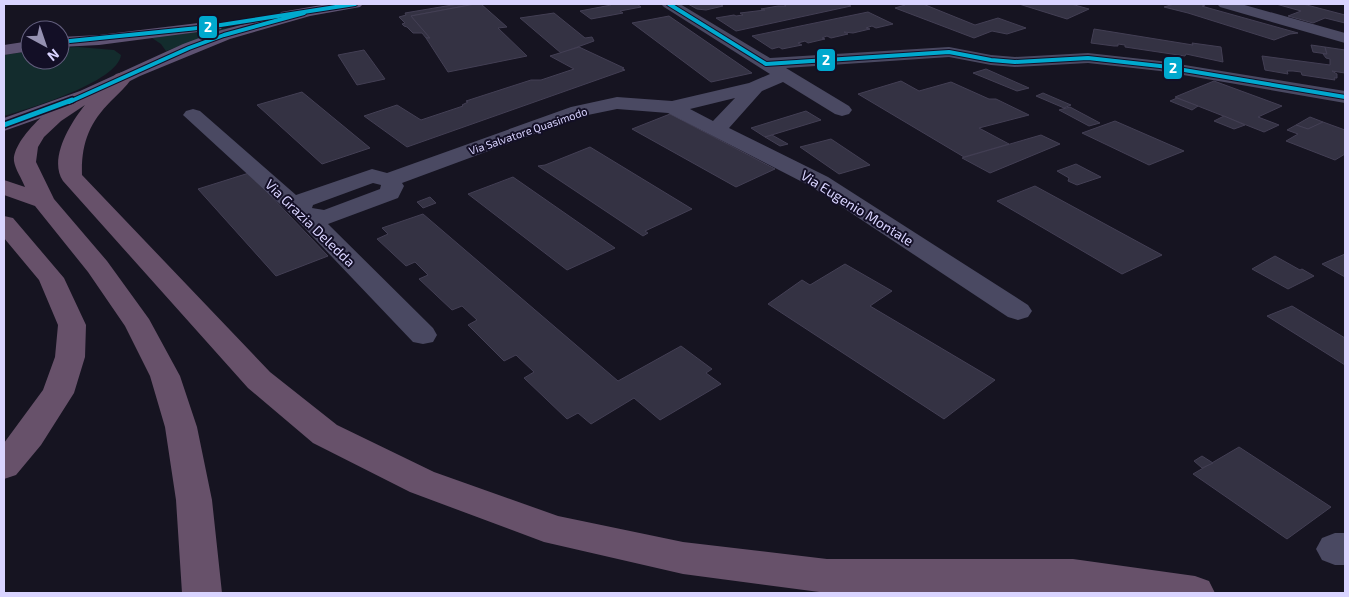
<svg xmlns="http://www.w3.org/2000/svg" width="1349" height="597" font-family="'Exo 2',sans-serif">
<rect width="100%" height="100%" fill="#161421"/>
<g fill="#132c2d">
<path d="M234,27L166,51L161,44L152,38Z"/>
<path d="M78,47L114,50L121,55C118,82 28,109 4,116V55L30,51V60H60V48Z"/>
</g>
<g fill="#343243" stroke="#433f54">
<path d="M458,4H475L411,16L430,38H426L422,33H413L407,27L404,26L402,24L405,23L399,17L406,15L405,13Z"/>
<path d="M475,4H481L507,27L498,28L527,56L448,72L426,38H430L411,16Z"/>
<path d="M609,4H637L641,7L620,11L623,13L591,19L580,11L611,5Z"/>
<path d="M688,4H726L721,5L723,6L706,10L697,9Z"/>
<path d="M783,4H845L851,6L736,31L716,18L734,15L736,16L743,15L740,13L765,10L761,9L778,6H786Z"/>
<path d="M902,4H923L975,25L998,18L1026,28L1007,34L992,31L974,38L895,8L905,5Z"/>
<path d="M1019,4H1071L1089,9L1067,19Z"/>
<path d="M1174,4H1201L1205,5L1202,6L1205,7L1298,33L1290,34L1274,40L1188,13L1164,7Z"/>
<path d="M1276,4H1303L1345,15V23L1325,18L1313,23L1288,16L1301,11Z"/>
<path d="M868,12L893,24L876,28L872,26L866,28L870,29L853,33L844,32L848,34L831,38L827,36L822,38L825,39L808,43L805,41L798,43L802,45L782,49L779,47L772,49L752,36Z"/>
<path d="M554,13L585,38L592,37L594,41L561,53L520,18Z"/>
<path d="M669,16L752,73L711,82L632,23Z"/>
<path d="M1094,29L1193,45L1192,43L1221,47L1223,62L1186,54L1185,56L1125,47V45L1118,44V46H1114L1091,43Z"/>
<path d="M1311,45L1325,47L1327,54L1313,52Z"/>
<path d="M579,47L624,68L622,69L625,70L407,147L364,116L397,105L421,120L463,106L462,105L468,102L466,101L531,80H541L574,69L550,56Z"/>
<path d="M1325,47L1345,50V73L1332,71L1337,74V78H1334L1335,80L1302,75L1301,72L1293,71H1287L1288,74L1265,70L1262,56L1330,65V59L1326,58L1323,54H1327Z"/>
<path d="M364,50L385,79L357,85L338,55Z"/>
<path d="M986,69L1029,88L1017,91L973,73Z"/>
<path d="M901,81L919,91L951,82L989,99H996L1029,115L979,128L1009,144L964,157L858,94Z"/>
<path d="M1214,81L1282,106L1258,117L1279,125L1264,132L1175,97Z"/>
<path d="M302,92L370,148L322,164L257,105Z"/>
<path d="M1043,93L1071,105L1064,108L1036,96Z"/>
<path d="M1177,98L1198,106L1192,110L1170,101Z"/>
<path d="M1070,107L1100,123L1089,126L1059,110Z"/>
<path d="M806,111L821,120L765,137L751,128Z"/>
<path d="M670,114L775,169L736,187L632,129Z"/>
<path d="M1224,116L1245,125L1234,129L1214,121Z"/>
<path d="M1310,117L1323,122L1308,129L1296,125Z"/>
<path d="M1115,121L1184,151L1149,165L1082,133Z"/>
<path d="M1323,122L1345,130V154L1335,160L1286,141L1298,134L1287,130L1296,125L1308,129Z"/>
<path d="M772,135L788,144L780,146L765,137Z"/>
<path d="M1041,135L1060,144L990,173L962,158Z"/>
<path d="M831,139L870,165L839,174L800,147Z"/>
<path d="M590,147L692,209L645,231L648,233L643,236L538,166L545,165Z"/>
<path d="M1076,164L1101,177L1077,185L1068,181L1069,178L1057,171Z"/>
<path d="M249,173L328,256L276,276L198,189Z"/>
<path d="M513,177L615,248L567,270L468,194Z"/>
<path d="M1035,186L1162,255L1122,274L997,201Z"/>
<path d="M430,197L436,203L423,208L417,202Z"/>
<path d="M423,214L618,381L681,346L712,369L706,373L721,384L660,420L634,398L591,424L578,413L567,419L524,378L534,372L516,355L504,361L468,325L477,320L462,306L452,310L419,279L428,275L415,262L406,266L377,239L388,234L382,228Z"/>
<path d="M1345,254V277L1322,264Z"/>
<path d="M1275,256L1300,270L1302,269L1314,276L1288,289L1252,269Z"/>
<path d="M845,264L892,291L870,306L995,380L944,419L768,304L802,280L810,285Z"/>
<path d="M1292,306L1345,338V365L1267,316Z"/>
<path d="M1239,447L1331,507L1287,539L1193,474Z"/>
<path d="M1202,456L1213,463L1202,468L1194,461Z"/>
</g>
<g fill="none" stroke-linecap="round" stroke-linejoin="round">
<g fill="#4a4962" fill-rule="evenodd">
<path d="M661,4H680L770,58L949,47L991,55L1015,57L1088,53L1160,61L1345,91V103L1160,71L1088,63L1015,67L991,65L949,57L786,68L849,106L852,110L849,114L842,116L835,114L783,82L762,91L729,128L828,177L1028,305L1032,311L1028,317L1018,320L1008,317L812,187L668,113L617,109L583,116L402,183L404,186L398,198L328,224L433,328L437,335L433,342L423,344L413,342L294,217L183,115L186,111L193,109L200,111L296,195L372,169L387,173L571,107L617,97L672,101L749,83L770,74L664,7ZM735,98L713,121L690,109ZM373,183L381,185L380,189L324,210L312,208L313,205Z"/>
<path d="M1217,4H1241L1345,33V43L1220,7Z"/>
<path d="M1335,533H1345V565H1335L1322,560L1316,549L1322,538Z"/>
</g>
<g fill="#5e5373" fill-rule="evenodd">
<path d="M327,4H363L360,7L310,16L230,39L140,76L94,99L4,131V118L80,91L183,44L218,31L279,15L281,12Z"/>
<path d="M215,21L221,23L223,26L221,29L99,45L60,47V37L99,35Z"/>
<path d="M30,41V51L4,55V45Z"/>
</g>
<g fill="#67516a" fill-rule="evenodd">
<path d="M123,72L130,74L132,78C126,87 118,94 111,101C89,123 81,144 82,175L270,372L337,425L434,472L558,516L683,542L827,559H1073L1195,576L1209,581L1215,593H827L683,574L544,542L410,492L313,443L248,388L63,181C48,159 71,122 85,105L61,121L44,137L38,147L36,162L54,199L107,261L149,319L180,376L197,427L212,500L222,593H182L176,500L165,427L150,376L125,326L88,272L35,206L4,195V180L25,187C22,179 15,169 14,161C12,136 71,85 94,91L96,94L116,74Z"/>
<path d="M4,216L13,218L64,278L86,325L85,357L74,393L41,445L16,475L4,479V443L43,390L55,357L58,325L39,280L4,238Z"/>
</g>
<g stroke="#130f26" stroke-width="6">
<g id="bus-1-far1">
<path d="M669,4L766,64L949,52L991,60L1015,62L1088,58L1160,66L1345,97"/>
<path d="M60,42L208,27L355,4"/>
<path d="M69,102L189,48L224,35L304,13"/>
</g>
</g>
<g stroke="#130f26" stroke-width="8">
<path id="bus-1" d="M4,125L72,100"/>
</g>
<use href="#bus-1-far1" stroke="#00a9ce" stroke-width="4"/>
<use href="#bus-1" stroke="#00a9ce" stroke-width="5"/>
</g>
<g text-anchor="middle" stroke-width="4" stroke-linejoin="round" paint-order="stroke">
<g font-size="11" fill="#d9d4ff" stroke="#130f26">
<text transform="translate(528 131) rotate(-19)" y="4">Via Salvatore Quasimodo</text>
</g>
<g font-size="14" fill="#d9d4ff" stroke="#130f26">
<text transform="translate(857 208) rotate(32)" y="5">Via Eugenio Montale</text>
<text transform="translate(310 223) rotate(44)" y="5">Via Grazia Deledda</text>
</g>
</g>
<g stroke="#130f26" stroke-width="2">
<rect x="198" y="15" width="20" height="24" rx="5" fill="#00a9ce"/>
<rect x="816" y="48" width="20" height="24" rx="5" fill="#00a9ce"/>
<rect x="1163" y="56" width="20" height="24" rx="5" fill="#00a9ce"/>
</g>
<g font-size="14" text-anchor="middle" font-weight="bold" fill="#fff">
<text x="208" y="32">2</text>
<text x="826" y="65">2</text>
<text x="1173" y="73">2</text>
</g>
<rect width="1349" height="597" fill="none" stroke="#d9d4ff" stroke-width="10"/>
<g transform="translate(45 45) rotate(140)"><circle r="24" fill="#130f26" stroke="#625e7d"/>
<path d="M0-4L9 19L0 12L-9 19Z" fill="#9591b1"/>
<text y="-8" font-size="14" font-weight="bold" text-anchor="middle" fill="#d9d4ff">N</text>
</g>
</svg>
